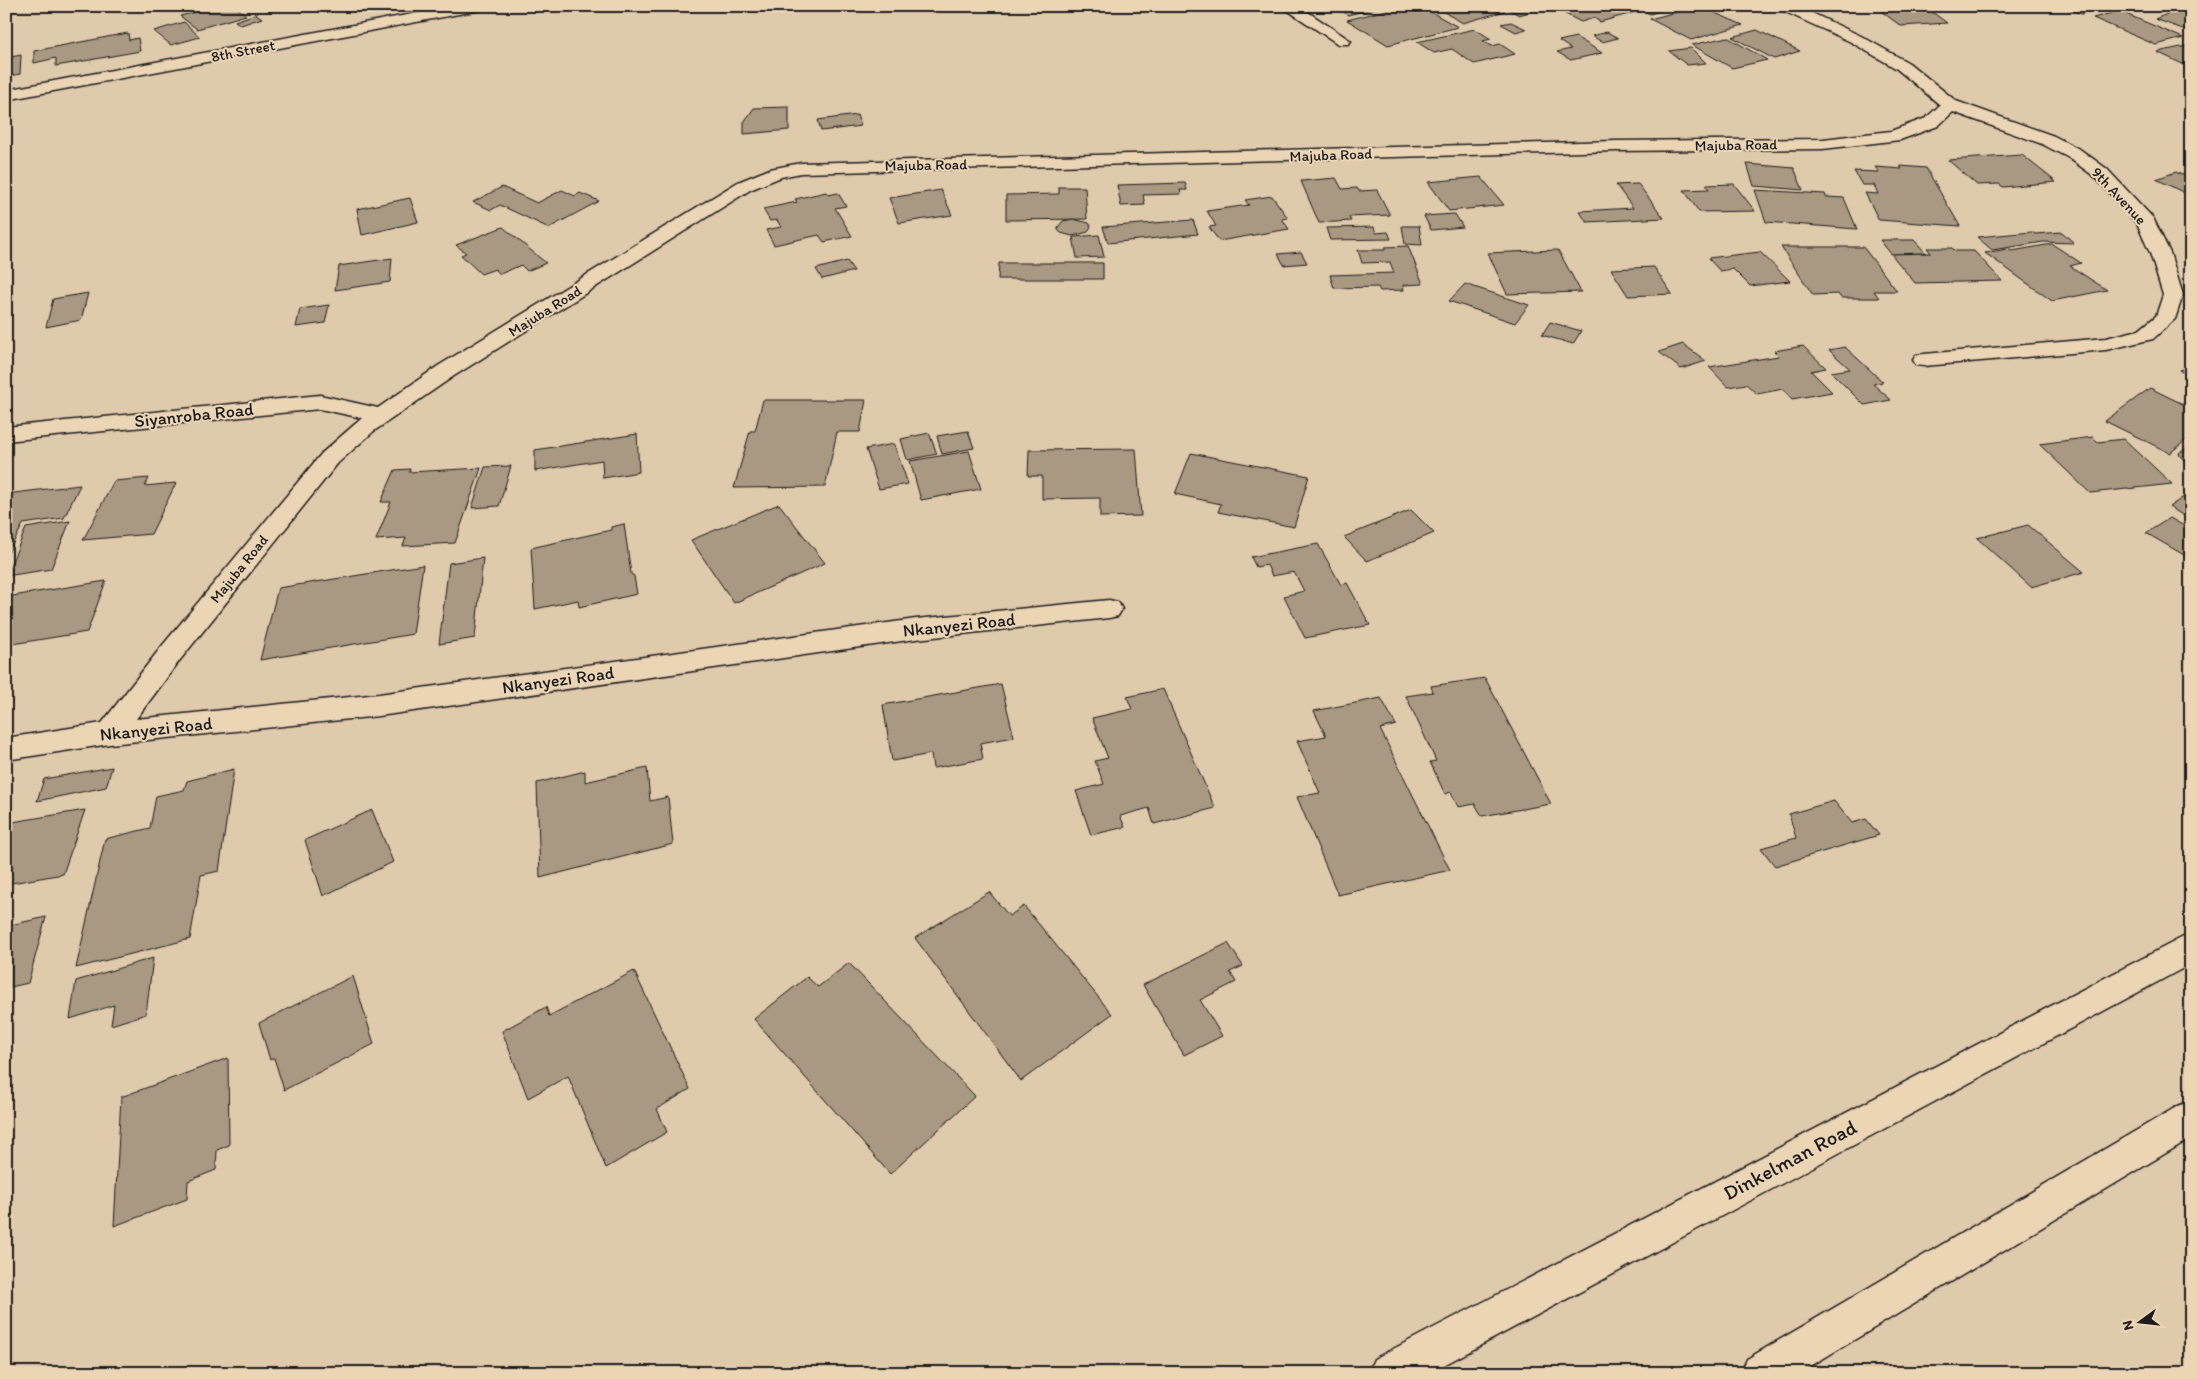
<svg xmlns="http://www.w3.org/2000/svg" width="2197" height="1379" font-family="Itim,sans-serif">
<rect width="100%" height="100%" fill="#dfcaac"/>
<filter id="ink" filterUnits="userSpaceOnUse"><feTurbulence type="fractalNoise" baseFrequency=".02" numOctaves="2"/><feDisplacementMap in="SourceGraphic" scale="10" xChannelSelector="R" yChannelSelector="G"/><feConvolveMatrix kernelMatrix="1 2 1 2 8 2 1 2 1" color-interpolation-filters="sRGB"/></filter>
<g filter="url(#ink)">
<g fill="#a99983" stroke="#1c1c1c">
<path d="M201,6H235L246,15L197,29L180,16L199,11L195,8Z"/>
<path d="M1335,6H1384L1348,15Z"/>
<path d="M1403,6H1428L1436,11L1431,12L1458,27L1388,45L1347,20Z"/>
<path d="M1433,6H1496L1505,11L1463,23Z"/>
<path d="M1503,6H1530L1537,10L1519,15Z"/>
<path d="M1550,6H1676L1650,14L1643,10L1600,22L1594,18L1581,22Z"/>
<path d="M1699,6L1743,25L1691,40L1650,19Z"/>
<path d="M1874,6H1924L1947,23L1901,26Z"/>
<path d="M2065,6H2089L2093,7L2082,14L2062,7Z"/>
<path d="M2187,6H2191V32L2155,19Z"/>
<path d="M2119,11L2183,38L2156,45L2093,18Z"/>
<path d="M256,14L262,18L241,25L235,21Z"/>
<path d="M184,22L200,37L171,45L154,31Z"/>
<path d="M1511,22L1526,29L1516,32L1501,24Z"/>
<path d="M1475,29L1491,39L1483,41L1492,46L1500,44L1515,54L1474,64L1452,49L1434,53L1417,42Z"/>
<path d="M1757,30L1800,51L1774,59L1732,37Z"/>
<path d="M1607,32L1618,38L1602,42L1592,36Z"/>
<path d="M128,33L129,40L138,38L140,51L56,66V58L34,63V51Z"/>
<path d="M1576,37L1602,53L1571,60L1557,52L1571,49L1559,41Z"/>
<path d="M1727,37L1767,60L1732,68L1692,45Z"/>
<path d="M2191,45V68L2157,52Z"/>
<path d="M1691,48L1706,63L1687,65L1669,51Z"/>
<path d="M21,55L20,74L6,77V58Z"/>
<path d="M789,107V130L744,134V122L754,108Z"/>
<path d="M857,115L861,126L821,131L818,120Z"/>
<path d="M2022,155L2056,182L2003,187L1999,184L1977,185L1948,160Z"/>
<path d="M1747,164L1794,168L1803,190L1754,186Z"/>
<path d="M1900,166L1926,168L1960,226L1879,220L1865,193L1878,194L1874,185H1862L1854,171L1879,172L1875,167L1902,169Z"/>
<path d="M2176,172L2182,175L2191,172V196L2156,179Z"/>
<path d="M1481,177L1504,205L1449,211L1428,182Z"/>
<path d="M1336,178L1342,189L1357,188L1359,191L1377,190L1390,215L1349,217L1351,221L1319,223L1301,181Z"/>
<path d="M1185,183L1187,190H1180L1181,194L1143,195L1145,205L1121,206L1117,185Z"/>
<path d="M1638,184L1664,218L1587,222L1579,211L1633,208L1616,185Z"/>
<path d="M1734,184L1755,211L1699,212L1684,190L1709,189L1706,185Z"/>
<path d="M502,187L537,203L562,190L575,196L580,193L599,201L549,228L500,205L491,210L473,202Z"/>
<path d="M1059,187H1085L1087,219L1006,220V195L1059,194Z"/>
<path d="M941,190L952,215L899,223L889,198Z"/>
<path d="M1755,190L1825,194L1826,197L1844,198L1857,229L1766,222Z"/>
<path d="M826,192L828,195L838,193L846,206L835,208L852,236L824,242L819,235L774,245L766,230L781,227L777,220L770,221L763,209L797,202L795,199Z"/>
<path d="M1272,196L1288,218L1282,219L1289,229L1219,241L1209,227L1216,226L1207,211L1249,205L1245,200Z"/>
<path d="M410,198L418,222L362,235L357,209Z"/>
<path d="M1455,214L1463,227L1431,230L1424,216Z"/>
<path d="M1073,219L1089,223L1091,226L1088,232L1072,236L1061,233L1058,230V227L1063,221Z"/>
<path d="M1193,220L1198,234L1108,243L1103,227Z"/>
<path d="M1402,226H1419L1422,245L1405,244Z"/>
<path d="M503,227L546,263L527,271L521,265L500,274L495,269L481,274L461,255L466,253L456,245Z"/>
<path d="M1374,227L1376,233L1388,232L1391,239L1330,240L1326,228Z"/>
<path d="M2032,232L2035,234L2062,232L2074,243L2043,242L1992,250L1977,237Z"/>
<path d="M1099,235L1104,257L1077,258L1073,237Z"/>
<path d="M1880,240H1914L1926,253L1891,254Z"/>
<path d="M2052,244L2081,263L2070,266L2107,290L2052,301L1985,253L2007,249L2012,251Z"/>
<path d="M1408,246L1423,284L1403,285L1404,290L1380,291L1378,287L1334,288L1330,275L1394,273L1390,262L1362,263L1358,250H1385V247Z"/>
<path d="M1781,247H1863L1897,291H1874L1879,298H1841L1838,294L1813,295Z"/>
<path d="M1927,248H1952L1955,251H1974L2002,281L1915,283L1891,254L1931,253Z"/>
<path d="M1558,250L1581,292L1507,294L1488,253Z"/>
<path d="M1301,252L1307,263L1284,265L1278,254Z"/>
<path d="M1760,252L1790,281L1750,286L1733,269L1720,271L1708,258Z"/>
<path d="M392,258L390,282L335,290L339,266Z"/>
<path d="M847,261L854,271L822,279L816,269Z"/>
<path d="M999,263H1103V279H998Z"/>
<path d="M1654,267L1672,294L1628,296L1611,269Z"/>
<path d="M1465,284L1529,305L1515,323L1449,301Z"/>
<path d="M88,293L81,320L46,327L53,299Z"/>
<path d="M329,305L325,323L296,327L300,309Z"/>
<path d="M1550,322L1581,331L1573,344L1542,335Z"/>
<path d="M1683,344L1706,361L1681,369L1659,352Z"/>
<path d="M1803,346L1826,368L1811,371L1832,392L1792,399L1783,389L1757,394L1746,384L1728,387L1709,367L1779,356L1774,351Z"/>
<path d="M1845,347L1883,382L1873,384L1891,400L1864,405L1831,372L1850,369L1829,350Z"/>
<path d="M2191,367V378L2179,370Z"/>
<path d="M2150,388L2191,408V436L2170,453L2105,421Z"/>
<path d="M763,400H866L860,432H837L825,487L734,488L750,431H755Z"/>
<path d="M968,431L974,448L942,454L937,436Z"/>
<path d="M929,433L937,454L907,460L901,439Z"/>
<path d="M637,434L639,472L603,478L602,460L535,471V450Z"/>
<path d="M2093,437L2098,442L2124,439L2172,484L2090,493L2039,444Z"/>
<path d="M894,444L908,484L879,489L866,449Z"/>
<path d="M1136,449L1141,516L1100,517V498L1042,499V476H1028L1029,450Z"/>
<path d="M2186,449H2191V467L2180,456L2179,453Z"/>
<path d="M969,451L981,489L921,500L910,461Z"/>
<path d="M1191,453L1309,476L1294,527L1218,512L1221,504L1175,494Z"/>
<path d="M511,466L499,506L472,508L485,467Z"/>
<path d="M481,468L455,543L403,546L406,538L376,540L391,502H381L395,470L410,469L409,472Z"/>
<path d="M149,478L145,486L176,483L151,534L83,540L114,481Z"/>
<path d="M80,485L64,518L23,524L6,557V494Z"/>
<path d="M2188,494L2191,496V520L2169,507Z"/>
<path d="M779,504L825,563L734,603L691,540Z"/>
<path d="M1411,510L1434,533L1367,561L1344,537Z"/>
<path d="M2170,518L2191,530V559L2146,533Z"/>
<path d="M70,521L51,569L6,576L26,528Z"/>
<path d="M624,524L631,574L634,576L637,594L579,607L578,600L535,609L531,548L611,530V527Z"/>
<path d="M2028,525L2084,572L2031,587L1977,538Z"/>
<path d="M1318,544L1341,585L1347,583L1370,625L1305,638L1284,596L1304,591L1294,572L1272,576L1267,565L1256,567L1251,557Z"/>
<path d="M483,558L475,638L439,644L449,563Z"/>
<path d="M423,565L413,634L260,660L278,588Z"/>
<path d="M106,581L87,632L6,645V597Z"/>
<path d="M1485,678L1551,804L1482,816L1475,804L1458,807L1451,792L1445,794L1430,762L1436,761L1406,696L1433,692L1431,686Z"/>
<path d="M1001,684L1014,737L980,743L983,759L933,768L931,754L892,761L883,705Z"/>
<path d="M1163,689L1215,808L1154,824L1149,808L1120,816L1125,827L1091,835L1076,791L1104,784L1095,761L1108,758L1092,718L1132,709L1127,697Z"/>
<path d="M1381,698L1396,725L1380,729L1450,870L1338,895L1297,797L1320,793L1297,741L1326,736L1314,711Z"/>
<path d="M112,767L106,787L37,801L44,779Z"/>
<path d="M647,768L650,801L668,797L673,844L540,878L537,783L585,771V782Z"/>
<path d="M234,769L219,871L201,875L190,939L76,968L105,839L150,828L156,796L184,790L187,781Z"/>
<path d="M1834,801L1852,823L1866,819L1879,835L1775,866L1761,848L1796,838L1789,814Z"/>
<path d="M85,810L63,874L6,884V823Z"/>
<path d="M372,810L393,862L323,896L305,840Z"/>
<path d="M989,892L1009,916L1024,906L1112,1014L1021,1081L915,938Z"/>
<path d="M46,917L28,983L6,988V926Z"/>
<path d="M1228,943L1243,966L1230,972L1236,982L1200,1000L1222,1036L1184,1055L1143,985Z"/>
<path d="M153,958L146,1014L111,1025L114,1005L70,1019L76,981Z"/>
<path d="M849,963L975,1096L890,1174L754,1019L807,977L818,987Z"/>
<path d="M634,971L690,1089L657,1109L667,1132L606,1168L568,1076L528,1098L502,1031L546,1007L549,1016Z"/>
<path d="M353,976L374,1044L284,1090L274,1058L270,1060L259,1023Z"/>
<path d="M228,1058L229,1145L217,1150L216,1170L188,1181L187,1199L114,1226L121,1097Z"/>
</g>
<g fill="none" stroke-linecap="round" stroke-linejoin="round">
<g stroke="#1c1c1c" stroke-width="3">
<g id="minor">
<path d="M455,6H487L480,10L6,100V90Z"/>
<path d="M1281,6H1299L1351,41L1348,44H1338Z"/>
<path d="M1777,6H1797L1861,36L1909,63L1956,101L2054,136L2081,150L2107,169L2153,218L2170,253L2183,295L2175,319L2153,339L2106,350L1924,366L1916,365L1913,360L1916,355L1924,354L2106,338L2139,330L2156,316L2163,295L2150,253L2137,224L2095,177L2069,158L2042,144L1953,112L1938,126L1900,140L1823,149L1616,151L801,173L781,177L750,190L454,376L374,431L338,463L180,660L136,719L379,694L916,619L1109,600L1118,602L1122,609L1118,616L1109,618L916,639L379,716L110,744L6,760V738L102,723L162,646L322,453L362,418L320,409L6,441V427L320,395L378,408L438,366L738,182L770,169L801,163L1616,141L1823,139L1891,131L1926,118L1940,105L1897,69L1851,42L1779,9Z"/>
<path d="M2191,1101V1138L1799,1373H1741L1747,1359L2178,1106Z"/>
</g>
</g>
<g stroke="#1c1c1c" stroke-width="3">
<path id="major" d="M2191,933V964L1429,1373H1368L1374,1359Z"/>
</g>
<use href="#minor" fill="#ecd5b5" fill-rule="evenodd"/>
<use href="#major" fill="#ecd5b5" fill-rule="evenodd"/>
</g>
</g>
<g text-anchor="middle" stroke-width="4" stroke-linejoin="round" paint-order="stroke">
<g font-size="15" fill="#1c1c1c" stroke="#ecd5b5">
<text transform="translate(243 51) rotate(-11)" y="5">8th Street</text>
<text transform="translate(1736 145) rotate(-1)" y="5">Majuba Road</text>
<text transform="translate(1331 155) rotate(-2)" y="5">Majuba Road</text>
<text transform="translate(926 165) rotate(-1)" y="5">Majuba Road</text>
<text transform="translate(2119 196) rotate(47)" y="5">9th Avenue</text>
<text transform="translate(545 311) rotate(-32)" y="5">Majuba Road</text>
<text transform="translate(239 569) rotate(-51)" y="5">Majuba Road</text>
</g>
<g font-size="18" fill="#1c1c1c" stroke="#ecd5b5">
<text transform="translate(194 415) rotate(-6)" y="6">Siyanroba Road</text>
<text transform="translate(959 625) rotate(-6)" y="6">Nkanyezi Road</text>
<text transform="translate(558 680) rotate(-8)" y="6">Nkanyezi Road</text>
<text transform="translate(156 729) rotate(-6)" y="6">Nkanyezi Road</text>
</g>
<g font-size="21" fill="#1c1c1c" stroke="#ecd5b5">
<text transform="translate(1790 1160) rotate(-28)" y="7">Dinkelman Road</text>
</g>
</g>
<rect width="2197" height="1379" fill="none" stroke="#ecd5b5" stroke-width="25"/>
<rect x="12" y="12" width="2172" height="1354" fill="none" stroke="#1c1c1c" stroke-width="2" filter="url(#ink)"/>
<g transform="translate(2140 1322) rotate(255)" stroke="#ecd5b5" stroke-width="4" paint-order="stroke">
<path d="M0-4L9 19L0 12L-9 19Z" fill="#1c1c1c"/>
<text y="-8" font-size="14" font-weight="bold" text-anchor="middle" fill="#1c1c1c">N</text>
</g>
</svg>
